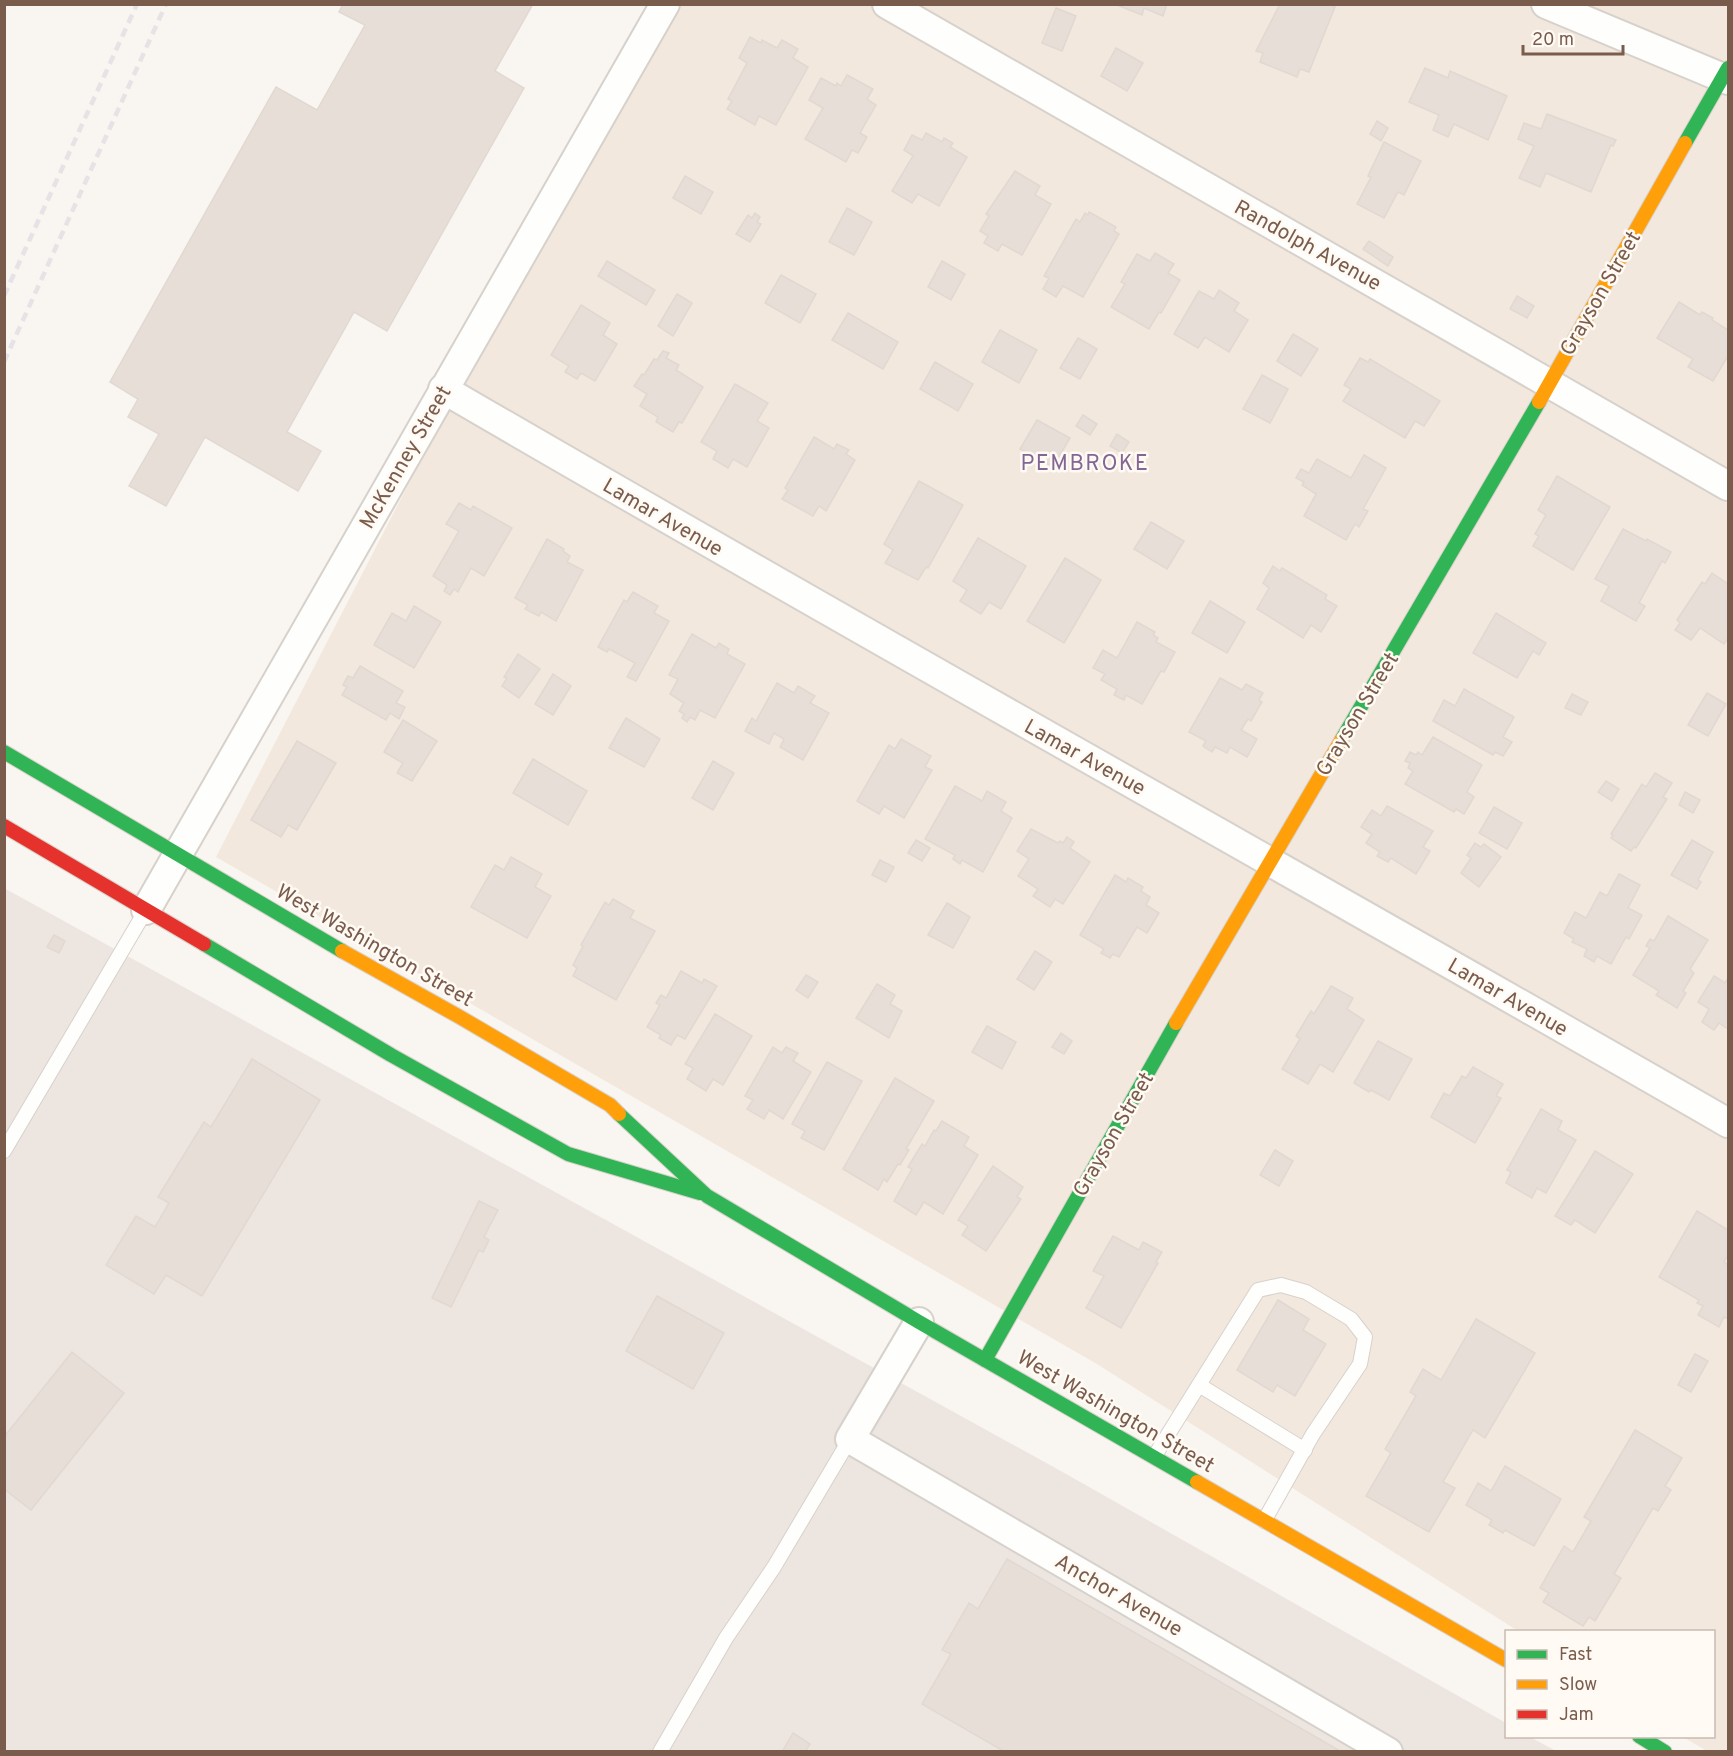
<svg xmlns="http://www.w3.org/2000/svg" width="1733" height="1756" font-family="Overpass,sans-serif">
<rect width="100%" height="100%" fill="#f9f5f0"/>
<path fill="#f2e8de" d="M656,5H1728V1751H1707L1683,1737L1714,1736V1632L1518,1631L1097,1364L216,857Z"/>
<path fill="#ede5e0" d="M4,888L1059,1470L1506,1723V1736L1530,1737L1556,1751H5Z"/>
<g fill="#e6ded7" stroke="#e2d8d2" stroke-width="1.5">
<path d="M343,4H533L495,71L524,88L387,331L354,312L287,432L321,451L298,491L205,437L166,506L129,486L159,434L128,417L138,399L110,382L276,87L317,110L365,25L339,12Z"/>
<path d="M1167,4L1163,16L1144,8L1142,15L1117,5Z"/>
<path d="M1280,4H1328L1335,7L1309,72L1300,69L1297,77L1260,62L1263,53L1256,51Z"/>
<path d="M1056,8L1076,16L1062,51L1042,43Z"/>
<path d="M750,37L761,43L762,40L777,48L782,40L798,49L793,58L808,67L776,125L759,116L755,125L727,109L732,101L728,99L747,63L739,58Z"/>
<path d="M1116,48L1143,63L1127,91L1101,76Z"/>
<path d="M1425,68L1448,78L1450,71L1507,96L1488,140L1454,124L1448,137L1433,130L1439,115L1409,102Z"/>
<path d="M847,75L873,89L867,99L876,105L860,133L867,137L858,153L852,150L846,162L805,139L823,108L809,100L821,78L836,86L837,83L841,86Z"/>
<path d="M1547,114L1616,140L1613,146L1611,145L1591,192L1546,173L1540,187L1519,178L1534,146L1518,139L1524,123L1541,129Z"/>
<path d="M1377,121L1388,128L1381,141L1370,134Z"/>
<path d="M926,133L942,142L944,138L953,143L950,147L967,157L939,206L918,194L912,203L892,191L913,156L904,150L912,135L922,140Z"/>
<path d="M1384,142L1421,161L1404,195L1398,192L1384,218L1357,204L1371,177L1368,176Z"/>
<path d="M1015,171L1040,186L1035,195L1051,204L1022,255L1002,244L998,251L984,243L988,236L980,231L989,216L986,214Z"/>
<path d="M685,176L713,192L701,214L673,198Z"/>
<path d="M847,208L872,222L854,255L829,242Z"/>
<path d="M1089,212L1116,227L1114,231L1119,234L1083,297L1063,286L1056,297L1043,289L1049,278L1044,276L1076,219L1080,222L1085,213L1088,215Z"/>
<path d="M755,213L760,217L757,222L761,224L750,242L736,234L748,215L752,218Z"/>
<path d="M1369,241L1393,257L1388,266L1363,249Z"/>
<path d="M1155,253L1174,264L1168,273L1180,280L1161,313L1159,312L1149,329L1111,307L1125,284L1121,282L1137,254L1150,261Z"/>
<path d="M607,261L655,290L646,305L598,276Z"/>
<path d="M942,261L965,274L951,300L928,287Z"/>
<path d="M781,275L816,294L800,323L765,303Z"/>
<path d="M1219,290L1239,303L1234,311L1248,320L1229,352L1205,337L1198,348L1174,334L1199,291L1214,299Z"/>
<path d="M677,294L692,303L673,336L658,326Z"/>
<path d="M1517,296L1534,306L1527,318L1510,309Z"/>
<path d="M1679,302L1700,315L1702,312L1713,318L1712,320L1728,330V356L1713,381L1688,367L1693,359L1657,338Z"/>
<path d="M581,305L610,323L603,335L617,344L595,381L581,373L577,379L565,372L569,366L551,355Z"/>
<path d="M848,313L898,342L883,369L832,340Z"/>
<path d="M1000,330L1037,350L1019,383L982,362Z"/>
<path d="M1293,334L1318,349L1301,376L1277,361Z"/>
<path d="M1078,338L1097,349L1080,379L1060,368Z"/>
<path d="M663,351L669,353L666,358L679,365L676,370L703,387L682,423L679,422L673,432L656,422L658,417L640,406L647,394L634,386L642,374L644,375L654,359L657,360Z"/>
<path d="M1360,358L1368,362L1370,359L1440,401L1424,426L1415,421L1405,438L1343,401L1351,389L1344,385Z"/>
<path d="M935,362L973,384L958,411L920,389Z"/>
<path d="M1262,375L1288,389L1270,423L1243,409Z"/>
<path d="M735,384L768,403L757,421L769,428L747,467L733,459L728,468L713,459L717,451L701,442Z"/>
<path d="M1083,415L1097,424L1090,435L1076,426Z"/>
<path d="M1037,420L1070,438L1053,467L1020,449Z"/>
<path d="M1117,434L1129,442L1122,453L1110,446Z"/>
<path d="M814,437L834,449L837,444L849,450L846,454L855,460L826,511L819,506L813,516L782,499L788,490L785,488Z"/>
<path d="M1364,455L1386,468L1363,509L1368,511L1359,527L1355,524L1346,540L1304,516L1316,494L1302,485L1304,482L1296,478L1301,469L1309,473L1317,459L1351,478Z"/>
<path d="M1557,476L1610,507L1573,570L1533,546L1539,536L1535,534L1546,515L1538,510Z"/>
<path d="M919,481L963,505L928,568L926,567L918,580L885,563L893,550L884,544Z"/>
<path d="M459,503L471,510L473,506L512,528L484,576L471,568L458,592L454,589L450,595L444,591L447,585L433,576L459,531L446,524Z"/>
<path d="M1151,522L1184,541L1167,569L1134,549Z"/>
<path d="M1623,529L1646,541L1647,539L1671,552L1665,563L1662,561L1639,603L1645,606L1636,621L1601,601L1609,586L1595,579Z"/>
<path d="M978,538L1026,566L1001,609L989,602L981,614L960,601L967,590L953,581Z"/>
<path d="M547,539L564,549L563,551L570,556L567,562L583,570L556,621L541,612L539,616L525,609L528,605L515,598Z"/>
<path d="M1065,558L1101,580L1064,643L1027,621Z"/>
<path d="M1273,566L1280,571L1282,568L1327,595L1325,599L1337,606L1321,632L1311,625L1303,638L1257,609L1269,588L1263,583Z"/>
<path d="M1712,573L1728,584V638L1724,644L1700,628L1691,640L1675,630L1680,623L1677,620L1702,582L1705,584Z"/>
<path d="M633,592L658,606L654,613L669,621L636,681L627,677L635,663L609,649L607,652L598,647L624,600L627,602Z"/>
<path d="M1210,601L1245,622L1227,653L1192,633Z"/>
<path d="M414,606L441,622L414,668L374,645L392,613L406,621Z"/>
<path d="M1496,613L1546,643L1539,655L1533,651L1517,678L1473,653Z"/>
<path d="M1137,622L1155,632L1153,635L1158,638L1156,642L1175,652L1164,672L1161,671L1142,704L1126,695L1124,700L1114,695L1117,689L1101,680L1105,674L1093,668L1103,650L1117,658Z"/>
<path d="M692,634L716,648L719,643L729,649L727,654L745,664L715,718L700,710L695,720L690,717L687,722L682,718L684,714L679,711L684,703L670,694L678,679L669,675Z"/>
<path d="M518,654L540,669L519,698L502,686L507,678L504,677Z"/>
<path d="M360,666L403,691L396,703L405,707L399,719L390,713L386,720L342,695L347,687L343,685L348,676L353,678Z"/>
<path d="M553,674L571,686L553,715L535,704Z"/>
<path d="M1220,678L1242,690L1246,684L1263,693L1259,700L1262,702L1251,721L1248,719L1241,730L1257,739L1247,757L1230,747L1227,753L1215,747L1212,752L1203,746L1206,741L1189,732Z"/>
<path d="M777,683L794,693L798,686L815,696L810,703L829,713L803,760L780,747L784,739L774,733L769,744L745,731L752,718L756,721Z"/>
<path d="M1464,689L1514,717L1503,737L1512,742L1503,756L1495,752L1493,755L1433,721L1444,700L1455,706Z"/>
<path d="M1707,693L1726,704L1708,736L1688,725Z"/>
<path d="M1572,694L1588,702L1581,715L1565,708Z"/>
<path d="M626,718L660,739L644,767L609,748Z"/>
<path d="M403,720L437,741L412,781L397,773L403,763L384,752Z"/>
<path d="M1433,737L1482,765L1467,792L1474,797L1464,814L1456,809L1454,812L1405,784L1413,771L1408,768L1410,763L1405,761L1410,752L1416,755L1418,752L1422,755Z"/>
<path d="M901,739L931,756L925,767L932,770L904,818L884,806L879,814L857,801L889,745L895,749Z"/>
<path d="M297,741L336,763L297,830L288,825L281,837L251,820Z"/>
<path d="M533,759L587,791L568,825L513,793Z"/>
<path d="M713,761L734,773L713,810L692,798Z"/>
<path d="M1655,773L1672,783L1663,797L1667,799L1636,848L1634,847L1631,851L1611,838L1613,835L1611,834L1642,784L1646,787Z"/>
<path d="M1606,781L1619,789L1612,801L1598,792Z"/>
<path d="M955,786L982,801L987,791L1006,802L1001,811L1012,818L983,872L962,860L960,864L953,859L955,855L925,839Z"/>
<path d="M1685,792L1700,800L1693,813L1679,805Z"/>
<path d="M1387,806L1433,831L1423,847L1430,851L1416,874L1391,858L1388,862L1377,856L1380,852L1366,843L1372,834L1361,827L1372,810L1381,816Z"/>
<path d="M1494,807L1522,823L1507,849L1479,833Z"/>
<path d="M1031,829L1058,843L1060,841L1063,843L1067,837L1074,842L1070,848L1090,862L1063,904L1055,899L1050,907L1033,896L1038,889L1018,876L1029,859L1017,851Z"/>
<path d="M916,840L930,848L922,861L908,853Z"/>
<path d="M1692,840L1713,852L1698,880L1701,882L1697,889L1671,875Z"/>
<path d="M1475,843L1481,847L1484,844L1501,857L1479,887L1461,873L1471,858L1467,855Z"/>
<path d="M511,857L542,874L535,887L551,896L527,938L471,907L495,865L504,870Z"/>
<path d="M880,860L894,867L886,882L872,875Z"/>
<path d="M1619,874L1640,885L1628,908L1642,915L1629,939L1626,937L1611,964L1597,956L1594,962L1584,956L1587,949L1572,942L1574,939L1564,933L1575,912L1586,918L1600,892L1607,896Z"/>
<path d="M1115,875L1126,882L1128,878L1143,887L1141,891L1150,897L1146,905L1159,913L1147,933L1137,927L1119,957L1113,954L1110,958L1101,953L1104,949L1080,935Z"/>
<path d="M613,899L634,911L630,918L655,931L616,1000L573,976L577,968L573,965L583,946L581,945L605,902L609,905Z"/>
<path d="M947,903L970,917L953,948L928,935Z"/>
<path d="M1668,916L1708,940L1690,969L1694,973L1683,991L1686,993L1677,1008L1656,995L1659,991L1633,975L1650,948L1646,946L1650,939L1654,941Z"/>
<path d="M54,935L65,941L59,953L47,947Z"/>
<path d="M1035,951L1052,962L1034,990L1017,979Z"/>
<path d="M681,971L702,983L704,979L717,986L685,1039L677,1035L671,1045L659,1038L661,1035L647,1027L660,1005L656,1003L661,995L666,998Z"/>
<path d="M806,975L818,982L808,998L796,990Z"/>
<path d="M1714,976L1725,983L1728,978V1029L1719,1023L1714,1030L1702,1022L1709,1009L1698,1002Z"/>
<path d="M877,984L895,995L890,1004L902,1011L889,1038L856,1018Z"/>
<path d="M1331,986L1353,998L1347,1009L1364,1020L1333,1072L1320,1064L1308,1084L1282,1069L1300,1039L1296,1036L1311,1011L1314,1014Z"/>
<path d="M715,1014L752,1036L723,1085L713,1079L706,1091L687,1079L693,1068L685,1064Z"/>
<path d="M987,1026L1016,1042L1002,1069L972,1052Z"/>
<path d="M1061,1033L1072,1041L1064,1054L1052,1047Z"/>
<path d="M1378,1041L1412,1059L1389,1100L1371,1090L1369,1092L1354,1083Z"/>
<path d="M773,1047L782,1053L786,1047L798,1053L793,1061L811,1072L783,1119L769,1110L764,1119L747,1109L753,1100L745,1096Z"/>
<path d="M252,1059L320,1100L202,1296L166,1275L154,1294L106,1265L136,1216L155,1227L169,1203L158,1197L204,1122L211,1127Z"/>
<path d="M827,1062L862,1081L824,1150L801,1138L805,1131L792,1124Z"/>
<path d="M1473,1067L1503,1084L1496,1096L1501,1098L1475,1143L1431,1117L1444,1093L1450,1096L1462,1076L1466,1078Z"/>
<path d="M895,1078L934,1101L906,1149L909,1150L900,1165L898,1164L887,1182L884,1179L878,1190L843,1169Z"/>
<path d="M1541,1109L1562,1121L1558,1130L1576,1140L1546,1193L1537,1188L1532,1198L1506,1183L1511,1172L1507,1170Z"/>
<path d="M942,1121L969,1137L964,1146L978,1155L943,1214L924,1202L916,1215L894,1201L912,1169L908,1167L922,1144L925,1146L934,1130L936,1131Z"/>
<path d="M1275,1150L1293,1161L1279,1186L1260,1175Z"/>
<path d="M1595,1151L1633,1174L1595,1233L1575,1220L1571,1225L1555,1216Z"/>
<path d="M993,1166L1023,1187L1017,1197L1021,1199L986,1251L962,1235L968,1226L958,1220Z"/>
<path d="M479,1201L498,1210L484,1237L489,1240L483,1252L479,1250L451,1307L432,1298Z"/>
<path d="M1697,1211L1728,1230V1255L1724,1262L1728,1265V1319L1724,1317L1719,1327L1698,1315L1703,1306L1697,1303L1699,1300L1659,1277Z"/>
<path d="M1113,1236L1139,1250L1143,1242L1162,1252L1156,1262L1158,1263L1121,1328L1086,1308L1104,1276L1093,1271Z"/>
<path d="M657,1296L724,1333L693,1389L626,1351Z"/>
<path d="M1278,1300L1309,1319L1303,1330L1326,1344L1295,1396L1277,1385L1273,1392L1237,1370Z"/>
<path d="M1476,1319L1535,1353L1485,1438L1473,1430L1443,1482L1455,1488L1429,1532L1366,1496L1391,1453L1385,1449L1416,1396L1410,1392L1423,1369L1441,1380Z"/>
<path d="M72,1352L124,1393L31,1510L4,1489V1437Z"/>
<path d="M1695,1354L1708,1361L1691,1392L1678,1385Z"/>
<path d="M1635,1430L1682,1458L1665,1486L1671,1490L1658,1511L1653,1508L1614,1574L1621,1578L1595,1621L1589,1617L1583,1626L1543,1602L1549,1593L1540,1588L1564,1546L1573,1552L1591,1521L1584,1517Z"/>
<path d="M1505,1466L1561,1499L1534,1546L1505,1530L1503,1533L1489,1525L1492,1520L1466,1505L1478,1483L1491,1491Z"/>
<path d="M1007,1559L1342,1752H1005L922,1704L951,1654L942,1650L969,1603L978,1609Z"/>
<path d="M793,1733L810,1744L805,1752H782Z"/>
</g>
<g fill="none" stroke-linecap="round" stroke-linejoin="round">
<g stroke="#d7d1cb" stroke-width="16">
<g id="lane">
<path d="M4,1151L146,910"/>
<path d="M1199,1385L1305,1450"/>
<path d="M1154,1457L1258,1290L1281,1285L1306,1292L1351,1319L1365,1337L1360,1364L1313,1434L1264,1521"/>
<path d="M660,1752L726,1638L774,1567L850,1439"/>
</g>
</g>
<g stroke="#d7d1cb" stroke-width="32">
<g id="street">
<path d="M887,4L1728,486"/>
<path d="M1546,4L1728,80"/>
<path d="M443,389C870,638 1301,877 1728,1123"/>
<path d="M146,910L665,4"/>
<path d="M919,1322L850,1439L1388,1752"/>
</g>
</g>
<g stroke="#d9d2cb" stroke-width="16">
<g id="fast">
<path d="M1685,143L1728,68"/>
<path d="M1342,739L1539,402"/>
<path d="M4,752L342,951"/>
<path d="M204,944L391,1055L568,1154L700,1193"/>
<path d="M619,1114L707,1196L919,1322L1197,1482"/>
<path d="M985,1360L1176,1023"/>
<path d="M1639,1736L1665,1752"/>
</g>
</g>
<g stroke="#d9d2cb" stroke-width="16">
<g id="slow">
<path d="M1539,402L1685,143"/>
<path d="M342,951L458,1016L610,1105L619,1114"/>
<path d="M1176,1023L1342,739"/>
<path d="M1197,1482L1506,1660"/>
</g>
</g>
<g stroke="#d9d2cb" stroke-width="16">
<path id="jam" d="M4,826L204,944"/>
</g>
<use href="#lane" stroke="#fefefd" stroke-width="14"/>
<use href="#street" stroke="#fefefd" stroke-width="28"/>
<use href="#fast" stroke="#30b455" stroke-width="14"/>
<use href="#slow" stroke="#ff9f0a" stroke-width="14"/>
<use href="#jam" stroke="#e5322d" stroke-width="14"/>
<g stroke="#e6e3e7" stroke-width="4.5" stroke-dasharray="9 6" stroke-linecap="butt">
<path d="M4,296L137,4"/>
<path d="M4,362L166,4"/>
</g>
</g>
<g text-anchor="middle" stroke-width="5" stroke-linejoin="round" paint-order="stroke">
<g font-size="21" fill="#7a5c4d" stroke="#fffaf3">
<text transform="translate(1308 245) rotate(29)" y="7">Randolph Avenue</text>
<text transform="translate(1600 293) rotate(-60)" y="7">Grayson Street</text>
<text transform="translate(405 457) rotate(-60)" y="7">McKenney Street</text>
<text transform="translate(663 517) rotate(30)" y="7">Lamar Avenue</text>
<text transform="translate(1357 714) rotate(-59)" y="7">Grayson Street</text>
<text transform="translate(1085 757) rotate(29)" y="7">Lamar Avenue</text>
<text transform="translate(375 945) rotate(30)" y="7">West Washington Street</text>
<text transform="translate(1508 997) rotate(30)" y="7">Lamar Avenue</text>
<text transform="translate(1113 1134) rotate(-60)" y="7">Grayson Street</text>
<text transform="translate(1116 1411) rotate(30)" y="7">West Washington Street</text>
<text transform="translate(1119 1595) rotate(30)" y="7">Anchor Avenue</text>
</g>
<g font-size="22" letter-spacing="1.5" fill="#846695" stroke="#fffaf3">
<text x="1085" y="470">PEMBROKE</text>
</g>
</g>
<rect width="1733" height="1756" fill="none" stroke="#7a5c4d" stroke-width="12"/>
<rect x="1505" y="1630" width="210" height="108" fill="#fffaf3" stroke="#cabbb1" stroke-width="1.5"/>
<rect x="1517" y="1650" width="30" height="9" fill="#30b455" stroke="#cabbb1" stroke-width="1.5"/>
<text x="1559" y="1660" font-size="18" fill="#7a5c4d">Fast</text>
<rect x="1517" y="1680" width="30" height="9" fill="#ff9f0a" stroke="#cabbb1" stroke-width="1.5"/>
<text x="1559" y="1690" font-size="18" fill="#7a5c4d">Slow</text>
<rect x="1517" y="1710" width="30" height="9" fill="#e5322d" stroke="#cabbb1" stroke-width="1.5"/>
<text x="1559" y="1720" font-size="18" fill="#7a5c4d">Jam</text>
<path d="M1523 45v9h100v-9" fill="none" stroke="#7a5c4d" stroke-width="3"/>
<text x="1532" y="45" font-size="18" fill="#7a5c4d" stroke="#fffaf3" stroke-width="4.5" paint-order="stroke">20 m</text>
</svg>
